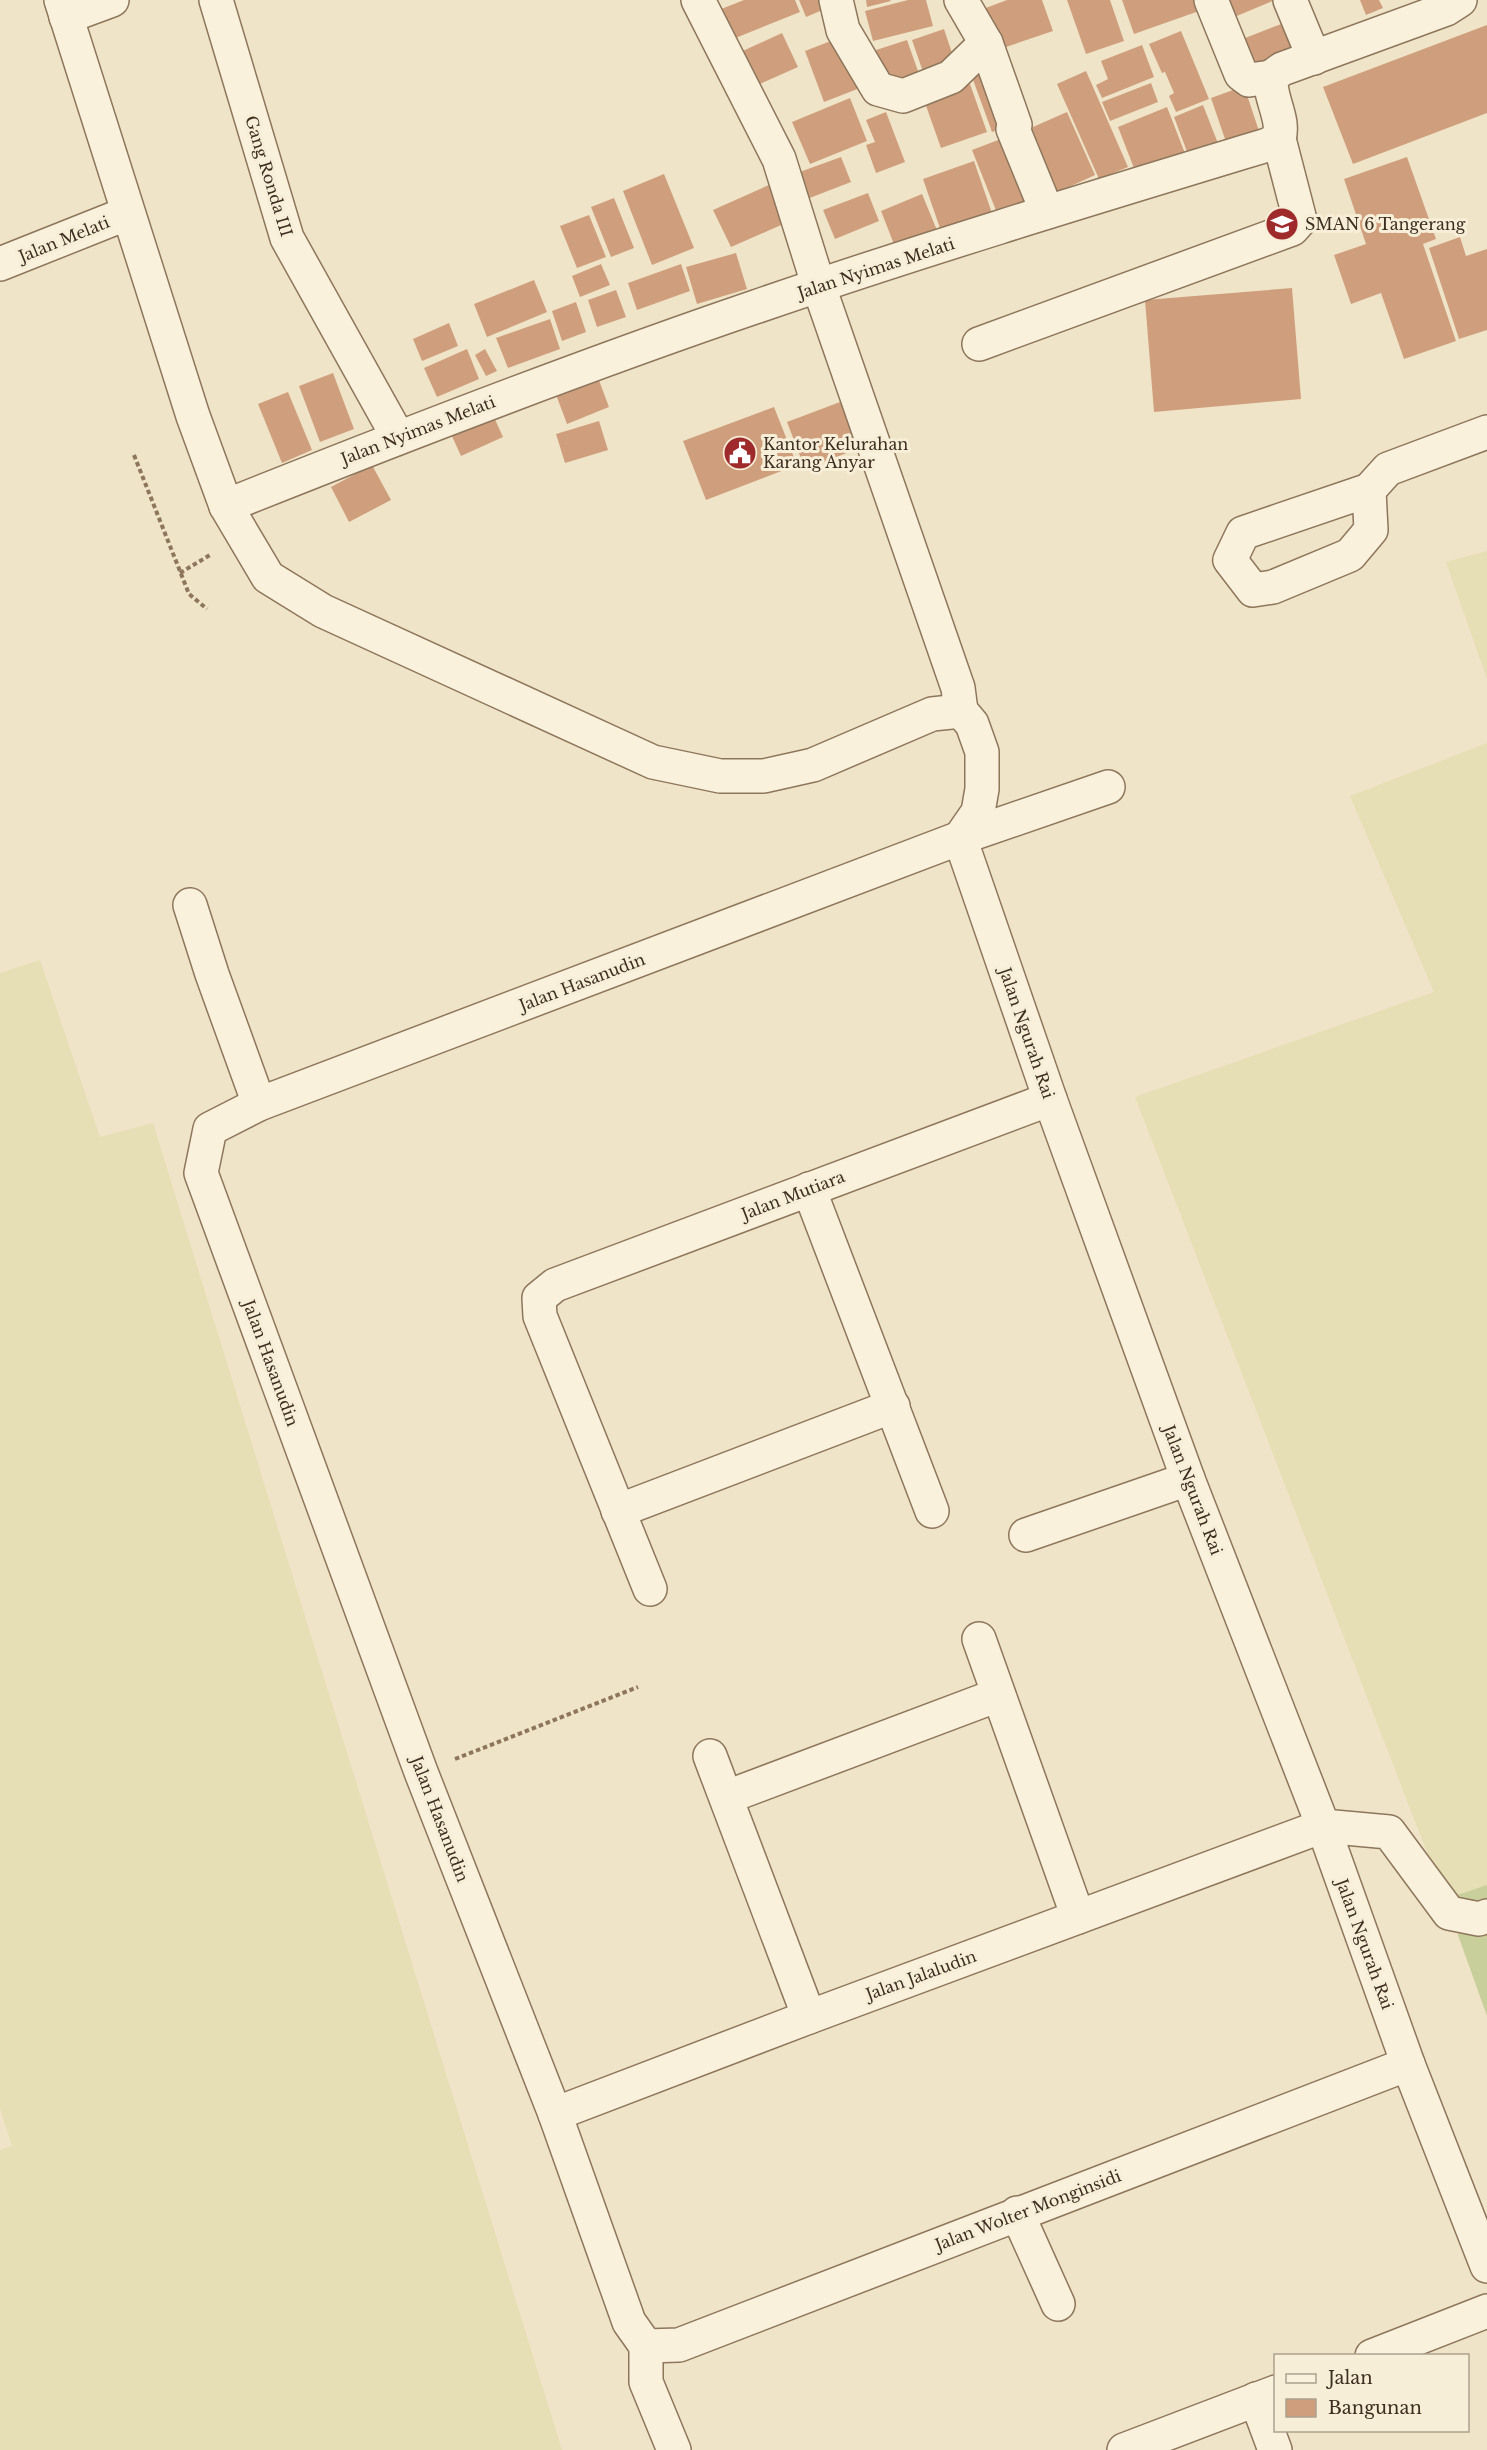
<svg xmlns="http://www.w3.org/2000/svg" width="1487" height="2450" font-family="'Libre Baskerville',serif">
<rect width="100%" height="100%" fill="#f0e4c8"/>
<g fill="#e6deb5">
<path d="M1487,551V679L1446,562Z"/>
<path d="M1487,743V1885L1445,1899L1135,1097L1434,992L1350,796Z"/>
<path d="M40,960L100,1137L153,1123L562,2450H0V2150L12,2146L0,2109V973Z"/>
</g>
<path fill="#c9cf9b" d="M1487,1885V2016L1445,1899Z"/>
<g fill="#cf9f7d">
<path d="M744,0H795L800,12L723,43L711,13Z"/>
<path d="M799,0H830L832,6L806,17Z"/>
<path d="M866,0H890L891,1L867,7Z"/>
<path d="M908,0H926L933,26L873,41L865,11Z"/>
<path d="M1007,0H1042L1053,31L997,50L983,9Z"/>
<path d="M1067,0H1110L1124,41L1086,54Z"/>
<path d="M1122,0H1198L1202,10L1134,34Z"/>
<path d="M1224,0H1275L1232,18Z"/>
<path d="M1360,0H1379L1383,8L1366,15Z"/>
<path d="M1289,21L1300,51L1251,70L1240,40Z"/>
<path d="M1487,25V113L1353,164L1323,87Z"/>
<path d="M944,29L955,62L923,72L912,40Z"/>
<path d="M1181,31L1209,99L1176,112L1169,96L1174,93L1165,72L1162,73L1149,44Z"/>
<path d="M782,33L798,67L751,88L736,54Z"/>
<path d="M841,37L860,88L824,102L805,51Z"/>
<path d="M907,40L919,74L884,85L873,51Z"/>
<path d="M1142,45L1154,77L1102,98L1096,85L1108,79L1101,61Z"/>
<path d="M993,69L1013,124L992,132L972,77Z"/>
<path d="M1086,71L1128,167L1099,179L1057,84Z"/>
<path d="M1151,83L1158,102L1110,121L1102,102Z"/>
<path d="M970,84L987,132L941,148L924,100Z"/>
<path d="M1244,86L1259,131L1226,142L1211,98Z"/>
<path d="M850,98L867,141L810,164L792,122Z"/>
<path d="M1203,105L1219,146L1189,157L1174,117Z"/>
<path d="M1167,107L1188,161L1139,181L1118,127Z"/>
<path d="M886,112L905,162L876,173L866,145L875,142L866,120Z"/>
<path d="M1067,112L1095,175L1045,198L1017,134Z"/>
<path d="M1014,134L1038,197L997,213L972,150Z"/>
<path d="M841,157L851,182L807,199L797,173Z"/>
<path d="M1407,157L1436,239L1423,244L1456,341L1404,359L1381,293L1351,304L1334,255L1366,244L1344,179Z"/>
<path d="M974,161L994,219L943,237L923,179Z"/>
<path d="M664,174L694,248L652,265L623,191Z"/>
<path d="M780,180L797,218L731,247L713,210Z"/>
<path d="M868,193L879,221L835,239L823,210Z"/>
<path d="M922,194L941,240L899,257L881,211Z"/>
<path d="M614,198L634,248L611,257L591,207Z"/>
<path d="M589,215L606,257L577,268L560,226Z"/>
<path d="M1460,237L1466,256L1487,249V330L1459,339L1429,248Z"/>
<path d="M736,253L747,289L697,304L686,267Z"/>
<path d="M601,264L610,285L580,297L572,276Z"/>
<path d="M681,264L690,291L637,310L628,283Z"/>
<path d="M534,280L547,312L487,337L474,304Z"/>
<path d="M1292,288L1301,399L1154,412L1145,300Z"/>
<path d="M616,290L626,317L597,327L588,300Z"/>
<path d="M576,302L586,332L562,341L552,311Z"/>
<path d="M550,319L560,349L508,368L496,338Z"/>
<path d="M449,323L458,346L422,361L413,339Z"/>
<path d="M467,349L479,379L437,397L424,368Z"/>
<path d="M485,349L497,371L486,376L475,355Z"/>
<path d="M333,373L354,429L320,442L299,386Z"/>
<path d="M597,375L609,407L567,424L555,392Z"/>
<path d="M288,392L312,450L282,463L258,404Z"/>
<path d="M848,399L865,446L805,469L787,422Z"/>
<path d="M774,407L797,465L706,500L683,441Z"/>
<path d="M493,415L503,437L461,456L451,434Z"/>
<path d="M599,421L608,450L565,463L556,434Z"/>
<path d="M372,465L391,500L349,522L331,487Z"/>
</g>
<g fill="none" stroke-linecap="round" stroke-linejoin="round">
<g stroke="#8d765c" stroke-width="36">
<g id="minor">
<path d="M61,0L193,416L226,506L268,577L323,611L653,762L720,776H764L813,765L932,714L961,711"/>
<path d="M216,0L287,238L398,437"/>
<path d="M698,0L779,159L819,287L958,688L961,711"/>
<path d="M836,0L843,30L878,89L903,96L951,77L986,43"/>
<path d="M961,0L986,43L1015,125L1013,129L1047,212"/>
<path d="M1211,0L1241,74L1249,80L1271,77"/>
<path d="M1290,0L1314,58"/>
<path d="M66,17L112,0"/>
<path d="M0,264L128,213"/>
<path d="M979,344L1292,229L1300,220L1279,139"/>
<path d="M1369,490L1371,530L1350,555L1273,587L1253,590L1230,560L1243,533L1369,490L1388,469L1487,432"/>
<path d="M226,506C401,436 576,368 755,307C924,249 1096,197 1267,145L1279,139C1285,118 1269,99 1271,77L1282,69L1446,9L1460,0"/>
<path d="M960,838L1050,1099L1188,1479L1323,1826L1408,2064L1487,2266"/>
<path d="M960,838L978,812L982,789V752L972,724L961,711"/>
<path d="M190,905L212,974L259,1104"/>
<path d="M809,1189L932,1511"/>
<path d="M618,1511L893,1406"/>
<path d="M1026,1535L1188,1479"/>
<path d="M650,1589L540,1316L539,1298L555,1285L1050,1099"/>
<path d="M979,1639L1078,1917"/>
<path d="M710,1756L809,2017"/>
<path d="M727,1797L998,1695"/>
<path d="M555,2114L809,2017L1323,1826L1389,1832L1449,1913L1479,1919L1487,1916"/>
<path d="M1017,2213L1058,2304"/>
<path d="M646,2346L629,2322L555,2114L421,1772L201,1173L210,1129L259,1104L960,838L1108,787"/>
<path d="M646,2346L679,2345L1408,2064"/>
<path d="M646,2346V2382L674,2450"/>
<path d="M1372,2356L1487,2311"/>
<path d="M1256,2399L1275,2450"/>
<path d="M1124,2450L1276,2392"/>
</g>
</g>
<g stroke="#8d765c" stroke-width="4" stroke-dasharray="4.5 3" stroke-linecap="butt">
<path d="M134,455L189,594L207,609"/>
<path d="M180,573L210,555"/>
<path d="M455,1759L638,1687"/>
</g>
<use href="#minor" stroke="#faf1dc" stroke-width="33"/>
</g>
<defs>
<g id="school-disc" transform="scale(1.725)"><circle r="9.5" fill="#9e2a2b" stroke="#f7eed8"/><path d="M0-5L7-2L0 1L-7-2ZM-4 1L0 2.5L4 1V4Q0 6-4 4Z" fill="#fff"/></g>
<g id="civic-disc" transform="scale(1.725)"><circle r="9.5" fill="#9e2a2b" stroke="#f7eed8"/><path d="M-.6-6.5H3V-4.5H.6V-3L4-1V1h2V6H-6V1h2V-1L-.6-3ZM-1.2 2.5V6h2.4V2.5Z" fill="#fff"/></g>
</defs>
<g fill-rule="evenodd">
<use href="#school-disc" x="1282" y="224"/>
<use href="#civic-disc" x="740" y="453"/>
</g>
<g text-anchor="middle" stroke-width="6" stroke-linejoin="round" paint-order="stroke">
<g font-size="16" fill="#3d2e20" stroke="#f7eed8">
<text transform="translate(269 176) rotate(73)" y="6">Gang Ronda III</text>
<text transform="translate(64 239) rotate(-22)" y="6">Jalan Melati</text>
<text transform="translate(876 268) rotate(-18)" y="6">Jalan Nyimas Melati</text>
<text transform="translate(418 430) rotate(-21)" y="6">Jalan Nyimas Melati</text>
<text transform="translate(582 982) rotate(-21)" y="6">Jalan Hasanudin</text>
<text transform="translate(1027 1033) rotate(71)" y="6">Jalan Ngurah Rai</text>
<text transform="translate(793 1195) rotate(-21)" y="6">Jalan Mutiara</text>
<text transform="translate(271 1363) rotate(70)" y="6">Jalan Hasanudin</text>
<text transform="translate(1193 1490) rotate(69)" y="6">Jalan Ngurah Rai</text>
<text transform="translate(440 1819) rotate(69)" y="6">Jalan Hasanudin</text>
<text transform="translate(1365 1944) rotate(70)" y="6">Jalan Ngurah Rai</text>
<text transform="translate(921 1975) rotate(-20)" y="6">Jalan Jalaludin</text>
<text transform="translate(1028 2210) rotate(-21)" y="6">Jalan Wolter Monginsidi</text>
</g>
<g font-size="16" fill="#3d2e20" stroke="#f7eed8" text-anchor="start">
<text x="1305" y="230">SMAN 6 Tangerang</text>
<text x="763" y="450">Kantor Kelurahan<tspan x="763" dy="18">Karang Anyar</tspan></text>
</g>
</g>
<rect x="1274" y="2354" width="195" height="78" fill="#f7eed8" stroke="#ada18e" stroke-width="1.5"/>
<rect x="1286" y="2374" width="30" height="9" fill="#faf1dc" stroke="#ada18e" stroke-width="1.5"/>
<text x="1328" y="2384" font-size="18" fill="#3d2e20">Jalan</text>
<rect x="1286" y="2399" width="30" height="18" fill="#cf9f7d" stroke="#ada18e" stroke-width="1.5"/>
<text x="1328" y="2414" font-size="18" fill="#3d2e20">Bangunan</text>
</svg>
